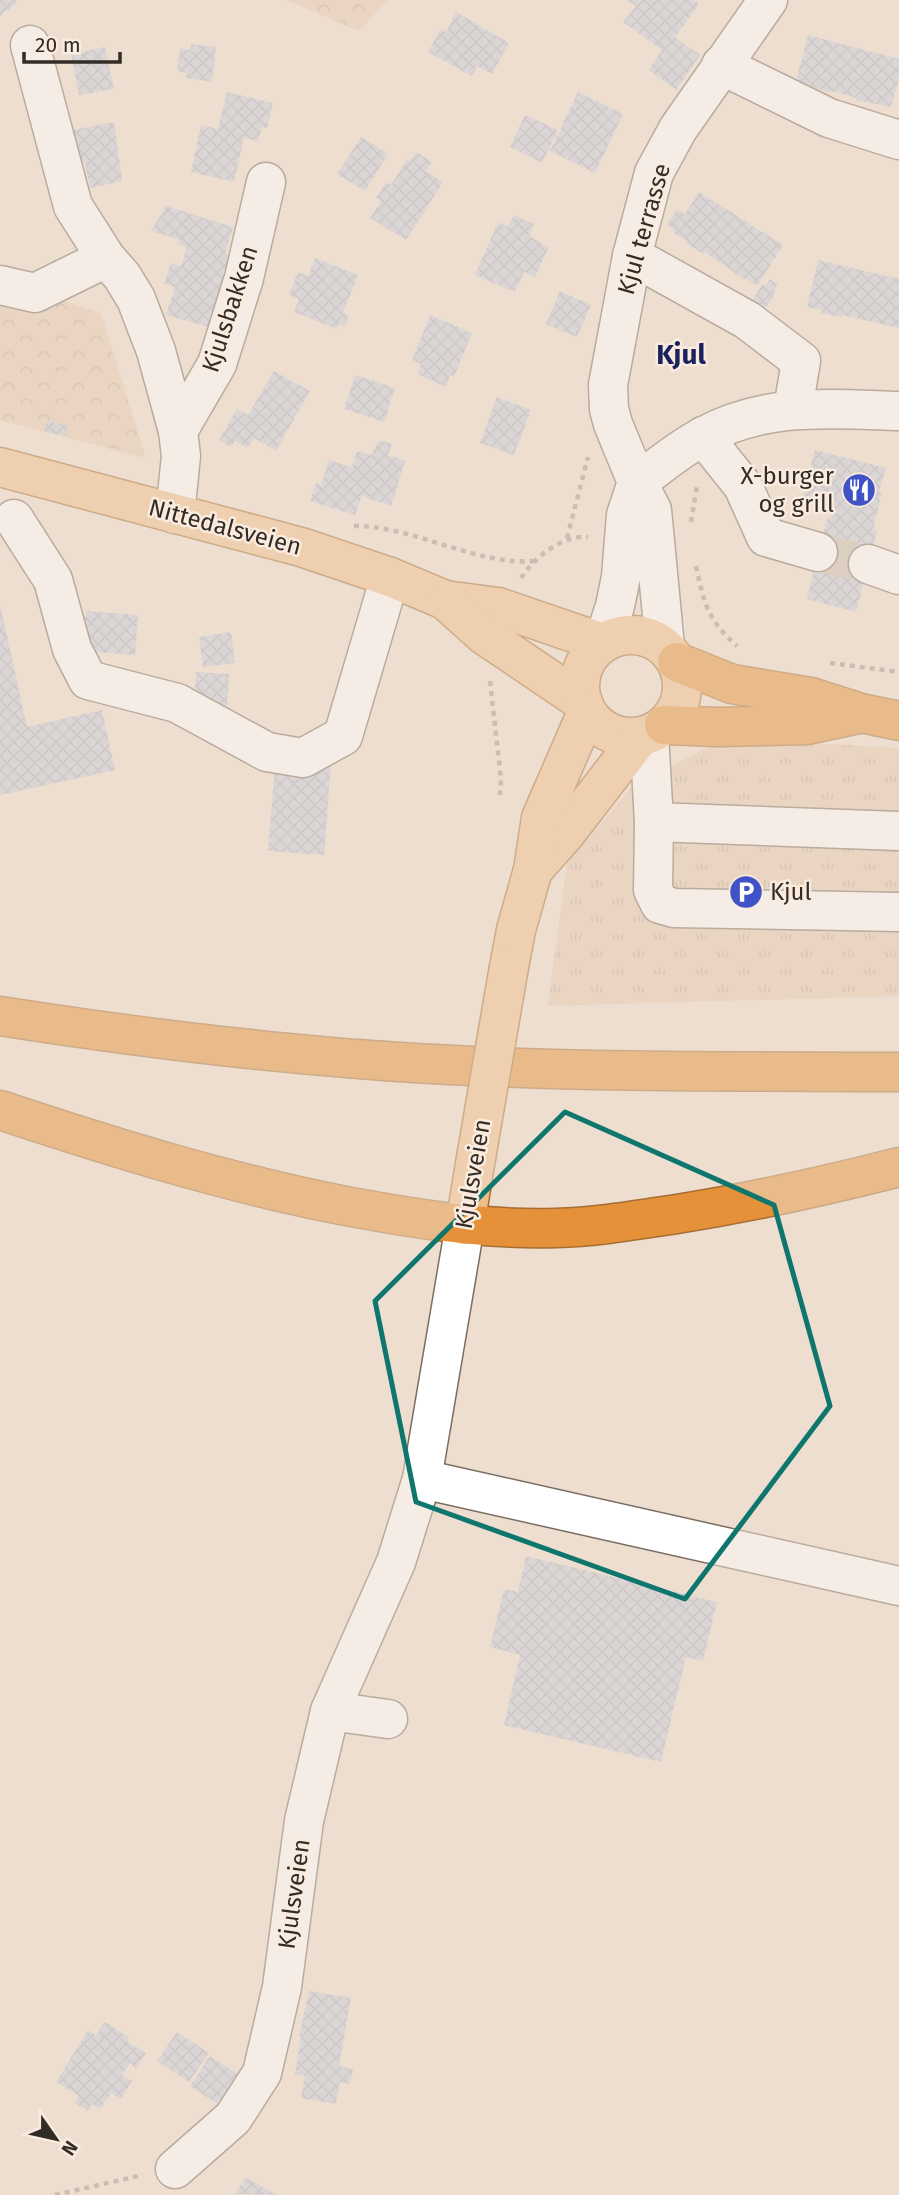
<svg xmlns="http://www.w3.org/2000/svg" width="899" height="2195" font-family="'Fira Sans',sans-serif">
<defs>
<pattern id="grass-tufts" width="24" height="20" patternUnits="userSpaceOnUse" patternTransform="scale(1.75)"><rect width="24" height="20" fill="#e5c9b1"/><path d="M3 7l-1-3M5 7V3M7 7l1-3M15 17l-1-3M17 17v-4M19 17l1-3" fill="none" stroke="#c5ad98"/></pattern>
<pattern id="forest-crowns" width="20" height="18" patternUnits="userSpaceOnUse" patternTransform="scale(1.75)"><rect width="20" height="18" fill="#e5c9b1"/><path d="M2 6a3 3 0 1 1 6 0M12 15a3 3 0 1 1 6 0" fill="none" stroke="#c5ad98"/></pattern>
<pattern id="building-cross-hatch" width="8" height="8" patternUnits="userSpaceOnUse" patternTransform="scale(1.75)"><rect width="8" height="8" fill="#c6ccdd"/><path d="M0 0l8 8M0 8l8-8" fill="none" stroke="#abafbe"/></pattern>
</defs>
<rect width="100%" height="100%" fill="#edded0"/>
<path fill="url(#grass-tufts)" d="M725,738L899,748V996L548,1006L567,863L633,786Z"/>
<g fill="url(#forest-crowns)">
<path d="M286,0H388L359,31Z"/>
<path d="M0,280L101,313L146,458L0,420Z"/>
</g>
<g fill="url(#building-cross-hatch)">
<path d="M0,0H15L17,3L0,16Z"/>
<path d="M627,0H694L699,4L675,37L700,55L676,90L649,70L662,50L623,22L636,6Z"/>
<path d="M456,12L509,43L492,74L477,66L472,76L428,52L441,29L446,32Z"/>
<path d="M808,35L899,59V78L891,107L856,100L857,98L830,91V93L796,81Z"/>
<path d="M191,44L216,47L212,82L186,78L187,73L177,71L180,48L190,50Z"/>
<path d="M105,47L114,89L79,95L71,54Z"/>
<path d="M227,92L273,103L267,128L262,127L258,141L244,138L234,182L191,172L201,125L218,129Z"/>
<path d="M578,92L623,114L595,173L550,151Z"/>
<path d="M525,115L558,130L542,163L510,147Z"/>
<path d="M114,122L122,181L90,188L85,163L76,162L68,131Z"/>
<path d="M361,137L388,154L365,191L337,174Z"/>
<path d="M416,152L432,162L426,171L443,182L406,240L370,218L381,201L376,198L386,182L391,185L407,159L410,161Z"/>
<path d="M699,192L783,245L757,286L746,278L745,280L705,252L704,254L685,243L687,241L674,233L675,230L667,225L677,209L685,214Z"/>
<path d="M166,206L233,227L225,254L229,256L222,279L227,281L212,328L166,315L175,287L164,284L171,263L181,266L187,247L179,245L180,240L151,231Z"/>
<path d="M514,215L534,224L529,236L549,247L535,277L524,272L515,292L475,275L498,222L508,227Z"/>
<path d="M315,258L358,275L343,313L349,315L345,327L338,324L337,329L294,312L299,299L289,295L298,272L308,276Z"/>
<path d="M818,260L899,279V328L842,315L841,317L821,313L822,310L807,307Z"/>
<path d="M770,279L778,284L773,291L776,292L765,309L752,301L762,284L766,286Z"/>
<path d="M560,291L591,305L577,337L546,324Z"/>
<path d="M430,315L472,333L454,377L450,375L446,387L417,374L421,364L412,360Z"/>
<path d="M274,371L310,391L276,451L254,438L248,448L235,441L231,447L219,440L237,409L248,415Z"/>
<path d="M355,375L395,388L384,422L344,409Z"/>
<path d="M497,397L531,410L514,455L480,443Z"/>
<path d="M47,421L68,426L65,436L45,432Z"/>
<path d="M379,440L392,444L388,455L405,461L391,506L362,496L355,515L310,501L316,483L321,485L329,460L352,467L357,451L372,455Z"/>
<path d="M815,450L886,468L879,492L882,493L873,530L877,531L856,612L807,599L827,518L831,519L835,506L802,498Z"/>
<path d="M0,604L27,727L102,710L115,770L0,795Z"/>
<path d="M87,611L138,615L135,655L83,651L80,616L86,617Z"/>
<path d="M231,632L235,663L203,667L199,637Z"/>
<path d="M196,672L229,674L227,708L194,706Z"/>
<path d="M331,763L324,855L268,851L275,765Z"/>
<path d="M526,1556L717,1602L703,1661L686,1657L661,1762L504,1725L520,1655L490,1647L504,1589L518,1592Z"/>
<path d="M309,1991L351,1998L339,2066L353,2069L350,2084L340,2082L336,2104L301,2098L305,2076L295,2074L301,2036H299Z"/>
<path d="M105,2022L129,2037L127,2041L146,2053L136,2068L130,2063L122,2075L132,2081L121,2099L111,2093L100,2109L92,2104L88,2111L75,2103L79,2096L56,2082L88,2030L96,2035Z"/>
<path d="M177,2032L209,2053L189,2082L157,2061Z"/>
<path d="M210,2056L241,2076L221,2106L190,2086Z"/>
<path d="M245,2178L251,2180L277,2195L235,2194Z"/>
</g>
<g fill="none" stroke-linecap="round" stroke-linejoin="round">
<path stroke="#c8baae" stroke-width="38" stroke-dasharray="38 19" stroke-linecap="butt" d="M818,552L868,564"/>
<g stroke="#7a6d61" stroke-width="41">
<g id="minor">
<path d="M30,45L73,206L106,258L122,276L136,299L156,351L178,431L181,456L175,514"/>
<path d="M721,65L829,118L899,140"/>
<path d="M632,256L747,320L801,361L793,409"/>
<path d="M0,285L35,293L106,258"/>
<path d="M178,431L217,364L244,278L266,182"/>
<path d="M703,436L743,486L766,537L818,552"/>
<path d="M637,482C659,467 680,448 704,436C765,402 831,409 899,411"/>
<path d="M14,519L53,580L72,649L88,680L177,703L267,752L303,758L343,736L390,577"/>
<path d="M868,564L899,575"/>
<path d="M603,643L615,606L621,577L626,515L637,482"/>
<path d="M665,647L652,510L637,482L613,424L609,409L608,385L632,256L654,173L678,129L768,0"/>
<path d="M649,734L654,822L653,890L660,904L674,908L899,912"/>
<path d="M654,822L899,831"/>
<path d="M422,1479L899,1586"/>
<path d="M330,1711L388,1719"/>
<path d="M175,2169L233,2118L262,2073L282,1987L304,1821L330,1711L396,1562L422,1479L465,1225"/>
</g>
</g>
<g stroke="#a66e33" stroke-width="41">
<g id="major">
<path d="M0,467L301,547L390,577L445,600L498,607L603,643"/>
<path d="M445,600L484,635L583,702"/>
<circle cx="631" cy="686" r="51"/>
<path d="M533,870L566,833L640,737"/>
<path d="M509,967L516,930L533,870L541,818L587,712"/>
<path d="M465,1225L476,1158"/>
</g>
</g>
<g stroke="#a66e33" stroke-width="41">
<g id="highway">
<path d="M677,662L732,684L811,697L861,713L899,721"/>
<path d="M664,725L719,727L807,725L859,714"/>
<path d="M0,1016C128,1036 256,1052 385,1061C556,1073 728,1071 899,1072"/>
<path d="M0,1110C114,1148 228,1183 346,1206C416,1219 485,1230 556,1228C596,1227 637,1220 677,1214C752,1202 825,1186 899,1167"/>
</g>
</g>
<g stroke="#a2968c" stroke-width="4.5" stroke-dasharray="5 5" stroke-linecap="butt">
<path d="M691,522L697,486"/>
<path d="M354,526C411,525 477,566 534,561"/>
<path d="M567,538L588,457"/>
<path d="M696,566C704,603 707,619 737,646"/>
<path d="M521,578C535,557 562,535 588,537"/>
<path d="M830,663L899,672"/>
<path d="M490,681L501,779L500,795"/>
<path d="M55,2195L143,2175"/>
</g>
<use href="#minor" stroke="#fff" stroke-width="38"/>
<use href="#major" stroke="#efbd88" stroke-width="38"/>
<use href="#highway" stroke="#e59139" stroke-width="38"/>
<g stroke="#a66e33" stroke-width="41" stroke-linecap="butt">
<path id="major-bridge" d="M476,1158L509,967"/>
</g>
<use href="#major-bridge" stroke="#efbd88" stroke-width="38"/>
</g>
<path d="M0 0H899V2195H0ZM565,1112L774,1205L830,1406L685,1599L416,1502L375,1301Z" fill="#edded0" fill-opacity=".55" fill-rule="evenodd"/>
<path fill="none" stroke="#0f766e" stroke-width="5" stroke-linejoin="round" d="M565,1112L774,1205L830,1406L685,1599L416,1502L375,1301Z"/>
<defs>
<g id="restaurant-disc" transform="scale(1.75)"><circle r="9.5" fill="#4053c6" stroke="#fbebde"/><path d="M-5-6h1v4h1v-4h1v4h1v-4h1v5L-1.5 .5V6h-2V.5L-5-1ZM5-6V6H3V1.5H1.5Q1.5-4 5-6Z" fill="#fff"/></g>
<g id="parking-disc" transform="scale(1.75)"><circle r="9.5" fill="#4053c6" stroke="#fbebde"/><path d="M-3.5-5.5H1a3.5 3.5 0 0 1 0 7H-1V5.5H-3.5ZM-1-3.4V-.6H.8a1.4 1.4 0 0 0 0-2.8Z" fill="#fff"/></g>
</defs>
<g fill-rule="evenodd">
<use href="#restaurant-disc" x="859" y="490"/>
<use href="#parking-disc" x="746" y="892"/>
</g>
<g text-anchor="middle" stroke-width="5" stroke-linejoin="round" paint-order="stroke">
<g font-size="24" fill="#322c27" stroke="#fbebde">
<text transform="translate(644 229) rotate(-74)" y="8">Kjul terrasse</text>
<text transform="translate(230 309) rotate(-72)" y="8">Kjulsbakken</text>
<text transform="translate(225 527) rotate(15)" y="8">Nittedalsveien</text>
<text transform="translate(473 1174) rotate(-80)" y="8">Kjulsveien</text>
<text transform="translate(294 1894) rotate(-82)" y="8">Kjulsveien</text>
</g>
<g font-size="24" fill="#322c27" stroke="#fbebde" text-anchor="end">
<text x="834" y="484">X-burger<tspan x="834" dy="28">og grill</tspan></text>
<text x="770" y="900" text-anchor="start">Kjul</text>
</g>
<g font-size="28" font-weight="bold" fill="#1a235b" stroke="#fbebde">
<text x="681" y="364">Kjul</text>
</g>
</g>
<g transform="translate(56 2139) rotate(124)" stroke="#fbebde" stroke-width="5" paint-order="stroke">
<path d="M0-5L12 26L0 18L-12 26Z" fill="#322c27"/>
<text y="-10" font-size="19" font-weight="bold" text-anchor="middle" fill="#322c27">N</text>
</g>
<path d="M24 52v10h96v-10" fill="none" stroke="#322c27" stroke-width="3.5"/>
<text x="35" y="52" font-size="21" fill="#322c27" stroke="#fbebde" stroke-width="5" paint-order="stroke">20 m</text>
</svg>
